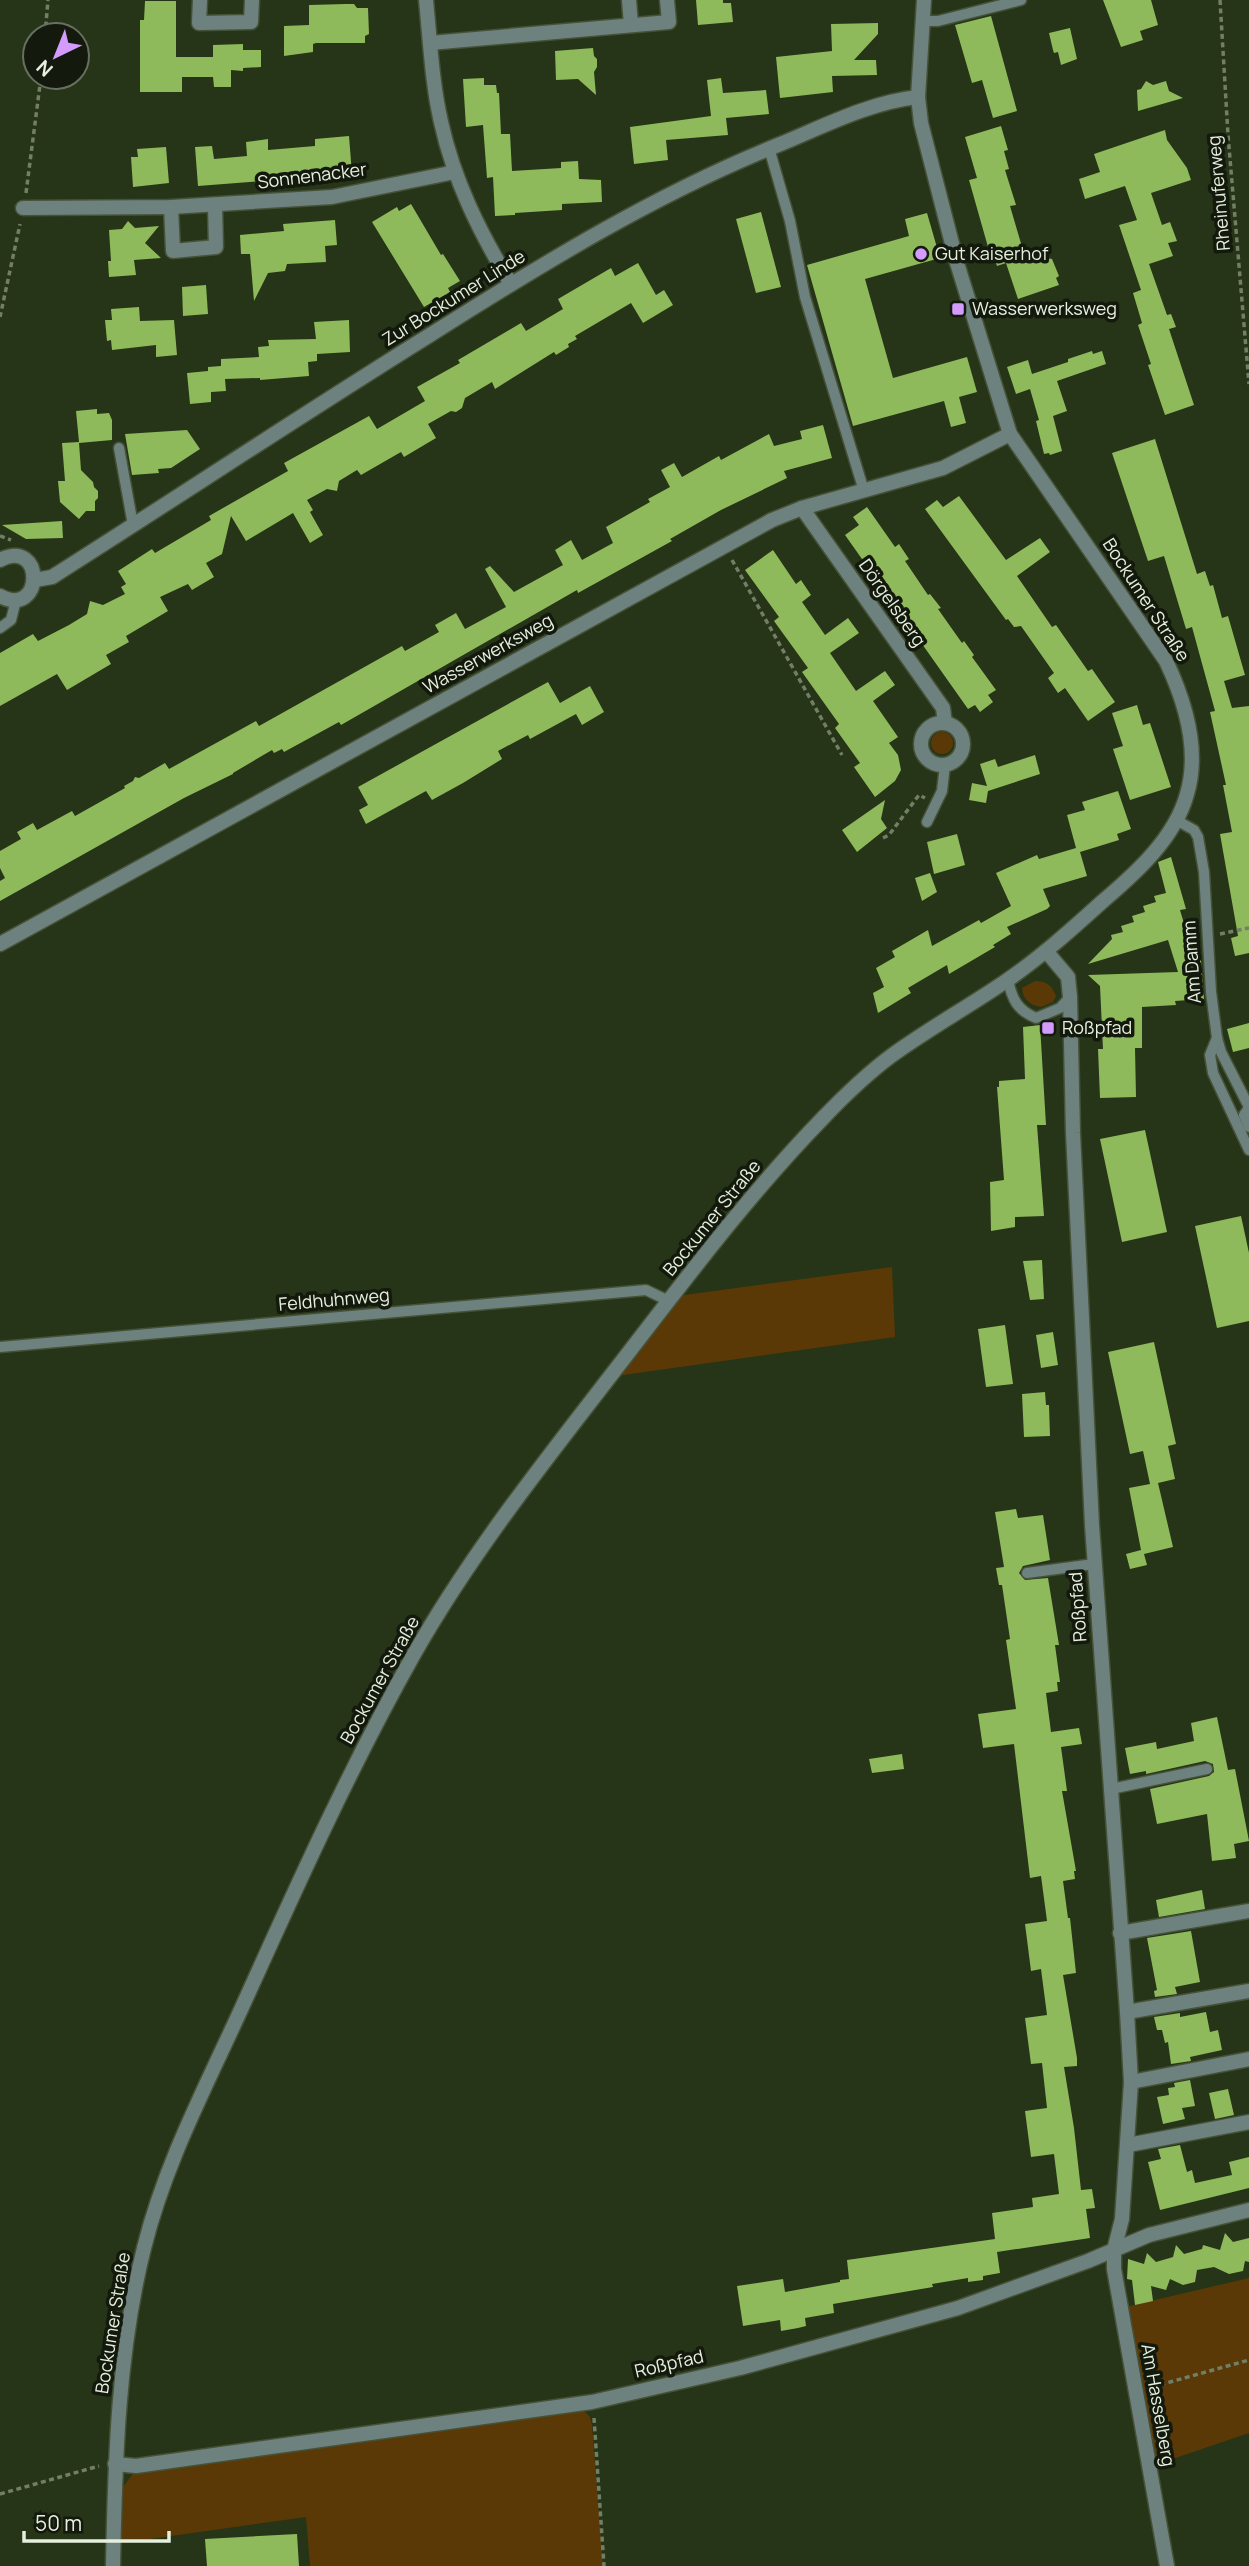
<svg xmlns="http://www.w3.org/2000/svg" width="1249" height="2566" font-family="Manrope,sans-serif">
<rect width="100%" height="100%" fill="#263417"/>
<g fill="#5b3907">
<circle cx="942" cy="743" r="11"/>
<path d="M1035,981C1047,981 1052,986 1056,996L1053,1002L1041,1007C1030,1005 1023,1000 1022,988Z"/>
<path d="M892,1267L895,1337L616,1376L677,1296Z"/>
<path d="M1249,2278V2433L1152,2466L1125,2307Z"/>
<path d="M583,2410L590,2417L592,2425L603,2566H310L306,2517L115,2544L118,2494L134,2472Z"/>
</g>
<g fill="#8eba5c">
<path d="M696,0H723V3H731L733,22L698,25Z"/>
<path d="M1103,0H1151L1158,25L1140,31L1143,40L1121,47Z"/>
<path d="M145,1H176V57H213V45L243,44V50H261V67L243,68V71L231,70V87H214L213,77H182V92H140V20H144Z"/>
<path d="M346,4H354L357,8H368L369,34L365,36V43H316L313,44V52L284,56V26L309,25V5Z"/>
<path d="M991,16L1017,111L993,118L982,80L972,83L955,25Z"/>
<path d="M878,23V34L854,60H876L877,75L832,76L833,92L780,98L776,57L832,51L831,24Z"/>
<path d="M1070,28L1077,59L1061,65L1058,52L1054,53L1053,50L1049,33Z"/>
<path d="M593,48L594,56L597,59V67L594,72L596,95L578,79L556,80L555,51Z"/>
<path d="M484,78V85H496L497,93H499L501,134H510L512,171L561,168V162L578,161L579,179L601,180L602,202L562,204V210L515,213V215L495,216L493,177L487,178L483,125L466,127L463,79Z"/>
<path d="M721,78L723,93L766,90L769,114L726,118L728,135L666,140L668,160L634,164L630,127L711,116L707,80Z"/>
<path d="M1146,81L1153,85L1166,81L1169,91L1183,98L1138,111L1137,90L1141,89Z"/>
<path d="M1001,126L1008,150L1004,151L1009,169L1005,170L1016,205L1010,206L1025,257L1044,251L1047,258L1052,259L1059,276L1056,278L1059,285L1018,299L1006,263L997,266L990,247H988L969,180L977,178L965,137Z"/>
<path d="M1165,130L1167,140L1187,168L1191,180L1151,193L1162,225L1170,222L1177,241L1168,243L1173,256L1149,264L1167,315L1171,314L1176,327L1169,329L1194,405L1165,415L1148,365L1151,364L1138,325L1142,323L1133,293L1141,290L1119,225L1137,220L1125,186L1085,199L1079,179L1100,172L1094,154Z"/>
<path d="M349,136L352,174L198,186L195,147L212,146L214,159L247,156L246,142L268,139V150L315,146V139Z"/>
<path d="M166,147L169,183L133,187L131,157H138L137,149Z"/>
<path d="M411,204L441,255L443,254L460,281L448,288L450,292L424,307L372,222L397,207L399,211Z"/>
<path d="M761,212L781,287L756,293L736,219Z"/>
<path d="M927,213L940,258L865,279L893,378L967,357L977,392L959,397L966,423L951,427L944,401L853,426L807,265L909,236L905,219Z"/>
<path d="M335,220L337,245L325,246L326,262L287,264L285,271L268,273L254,301L250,254H241L240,235L284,231L283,224Z"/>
<path d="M128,221L135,228L159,226L145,243L161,258L134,260L136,275L109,277L108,261H111L109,230L122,229Z"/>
<path d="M638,263L656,295L664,290L673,305L643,323L631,303L575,336L577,339L568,344L569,347L556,355L554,352L495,389L492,382L465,398L462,408L456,412L451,411L428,424L436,438L404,457L401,452L361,475L357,470L339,481L337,491L327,489L307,500L313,510L310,512L323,535L310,543L293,513L246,541L231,516L222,554L206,563L214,577L192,590L188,584L160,597L168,611L126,636L129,642L106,655L111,664L67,690L57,674L0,706V653L33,634L38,641L69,625L87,614L90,601L103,605L125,594L121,587L126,584L118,571L152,549L155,553L211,520L209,516L288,471L284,463L369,416L377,429L425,401L417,387L460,363L458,360L521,323L526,331L563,309L558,299L611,268L615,276Z"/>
<path d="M206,285L208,314L183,316L182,287Z"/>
<path d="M139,307L140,321L174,320L177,355L156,357V345L112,350L111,340L107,341L105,320H112L111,309Z"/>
<path d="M349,320L350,352L317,354V361L308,362L309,376L260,380V378L225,379L226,391L211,392V402L190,404L187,373L208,371V367L221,366V359L259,357L258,347L269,346L268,340L316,339L314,322Z"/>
<path d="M1092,351L1093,354L1102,351L1106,364L1057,381L1067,411L1053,416L1062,451L1050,455L1049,453L1044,454L1036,421L1039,420L1030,389L1016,394L1007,367L1028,360L1032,374L1068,362V359Z"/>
<path d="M97,409V414L109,413L112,420V440L79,443L81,470L93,482L94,487L98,491V498L95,501V511H86L79,519L60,502L58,481H65L62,443L79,442L76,411Z"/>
<path d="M823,425L832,458L784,471L787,478L721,510L670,539L672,541L578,593L577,590L341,725L339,722L284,752L282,749L274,753L272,750L233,773V774L184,798L0,901V881L5,878L0,868V851L21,839L17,832L33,823L37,830L72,811L75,816L125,788L124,786L133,781L135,777L139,778L165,763L169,769L256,721L259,726L402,646L405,651L439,632L435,625L456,613L465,629L506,607L485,569L490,566L514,592L563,565L555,550L571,540L582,560L613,543L606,527L650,502L648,499L670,487L661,470L674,463L682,477L719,456L721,460L769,434L774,446L802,439L800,431Z"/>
<path d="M187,430L200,449L171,468L158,469L159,473L132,475L125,434Z"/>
<path d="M1155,439L1197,574L1205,571L1210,586L1213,585L1222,618L1228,616L1245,675L1224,681L1232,708L1249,706V953L1235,956L1231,938L1238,936L1220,834L1232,832L1223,785H1226L1210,712L1215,711L1192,627L1186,629L1164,556L1148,561L1112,453Z"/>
<path d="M959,496L1006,560L1040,538L1050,552L1017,576L1052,627L1056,625L1088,671L1092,669L1115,702L1088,721L1065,688L1058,693L1048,678L1054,673L1021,626L1014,627L1008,619L1006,620L925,509L937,500L943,507Z"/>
<path d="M867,507L895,547L899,544L909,559L905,561L928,595L930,594L941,608L938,609L962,643L964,641L974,655L972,657L996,690L988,695L993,702L980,712L975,705L968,709L845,535L859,525L853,517Z"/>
<path d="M62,521L63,538L26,539L2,525Z"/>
<path d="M773,550L796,584L801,580L811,595L802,602L825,635L848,618L859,633L830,653L856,691L885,671L895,685L873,701L898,737L889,743L898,755L901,770L895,781L875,797L854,767L860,763L835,728L839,724L802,672L808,668L774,621L779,617L745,570Z"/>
<path d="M548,682L560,703L590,686L604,712L582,725L576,714L530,739L528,735L498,751L502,759L463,783L432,800L426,791L366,824L359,810L368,805L358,787Z"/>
<path d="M1137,705L1143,725L1150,723L1171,787L1130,800L1113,749L1123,746L1112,713Z"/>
<path d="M1035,755L1040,774L988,791L986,803L969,800L972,783L987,786L980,764L995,759L998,767Z"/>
<path d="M1118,791L1131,829L1117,834L1119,840L1080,852L1087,876L1043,889L1050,906L1047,909L1007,927L1011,934L993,945L995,947L949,974L947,965L908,988L911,993L878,1013L873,993L884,987L876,968L895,957L892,951L928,930L932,946L979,920L981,923L1011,906L996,873L1037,855L1039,859L1076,848L1067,815L1085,810L1082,802Z"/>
<path d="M885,800L881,819L887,828L857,852L842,830Z"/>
<path d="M957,834L965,865L934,874L927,842Z"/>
<path d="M1171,857L1186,909L1180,910L1191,947H1200L1204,999L1175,1001L1176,1005L1142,1007V1048H1135L1136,1097L1100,1098L1098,1049H1103L1100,986L1088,975L1178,972L1168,940L1088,964L1112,939L1111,935L1123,932L1121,926L1134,922L1132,916L1145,912L1143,906L1156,902L1154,896L1166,893L1158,862Z"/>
<path d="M930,873L937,892L922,901L915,878Z"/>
<path d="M1249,1023V1048L1233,1052L1227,1029Z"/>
<path d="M1040,1025L1046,1125H1037L1044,1216L1015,1217V1227L991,1231L990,1182L1004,1180L997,1087H999V1081L1025,1079L1023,1027Z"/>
<path d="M1145,1130L1167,1232L1122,1242L1100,1139Z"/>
<path d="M1241,1216L1249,1253V1321L1217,1328L1195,1226Z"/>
<path d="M1042,1260L1044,1299L1030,1300L1023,1261Z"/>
<path d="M1005,1325L1013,1384L986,1387L978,1329Z"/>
<path d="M1053,1332L1058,1365L1041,1368L1036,1335Z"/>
<path d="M1154,1342L1176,1444L1168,1446L1175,1479L1158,1483L1173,1547L1144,1554L1147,1565L1130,1569L1126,1554L1141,1550L1129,1488L1150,1484L1143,1451L1130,1454L1108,1352Z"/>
<path d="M1045,1392L1046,1405H1049L1050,1436L1024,1437L1022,1394Z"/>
<path d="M1016,1509L1018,1518L1043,1515L1050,1560L1023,1566L1019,1573L1025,1580L1048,1578L1059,1645H1055L1060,1682H1057L1058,1691L1046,1693L1051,1732L1079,1728L1082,1744L1061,1747L1067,1791H1062L1076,1871H1074L1075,1879L1063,1881L1068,1918H1070L1076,1973L1063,1975L1077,2058V2066L1064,2067L1074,2128L1081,2190L1092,2189L1095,2208L1086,2209L1090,2238L997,2252L1000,2273L983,2276V2280L968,2282V2278L932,2284L933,2287L833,2304L834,2313L805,2318L806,2326L798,2328L781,2331L780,2320L743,2326L737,2286L783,2279L785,2292L840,2282V2280L849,2279L847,2260L995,2239L992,2213L1033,2207L1032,2198L1059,2194L1054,2154L1031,2157L1025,2111L1047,2108L1042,2063L1031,2064L1025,2018L1047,2015L1041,1969L1031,1971L1025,1924L1047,1921L1041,1876L1030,1878L1014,1744L983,1748L978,1714L1016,1709L1006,1640L1010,1639L1002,1585H999L996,1568L1004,1567L995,1512Z"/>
<path d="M1217,1717L1228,1770L1235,1769L1249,1841L1234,1844L1236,1858L1212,1861L1207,1814L1157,1824L1150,1789L1209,1776L1214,1772L1213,1764L1205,1761L1146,1774V1771L1130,1774L1125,1748L1156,1742L1157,1749L1194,1741L1191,1723Z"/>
<path d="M902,1754L904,1769L872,1773L869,1759Z"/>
<path d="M1202,1890L1205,1909L1159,1917L1156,1900Z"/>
<path d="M1191,1931L1200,1982L1175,1987L1177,1994L1155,1997L1154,1991L1157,1990L1147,1938Z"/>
<path d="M1206,2012L1210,2032L1218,2030L1222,2050L1190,2057L1191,2061L1171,2064L1168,2042L1165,2043L1162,2030H1157L1154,2017L1180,2013V2017Z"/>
<path d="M1190,2080L1195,2106L1182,2108L1185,2119L1163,2124L1157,2097L1169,2095L1168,2088L1175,2087L1174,2083Z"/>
<path d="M1228,2089L1234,2115L1215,2119L1209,2093Z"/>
<path d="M1180,2145L1187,2172L1192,2170L1195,2183L1232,2175L1229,2162L1249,2157V2188L1160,2210L1148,2162L1161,2159L1158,2149Z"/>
<path d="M1225,2233L1233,2242L1249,2238V2262L1245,2261L1243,2271L1229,2274L1214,2267L1197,2270L1195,2282L1183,2285L1170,2279L1166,2290L1151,2286L1153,2301L1135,2305L1132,2280L1127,2279L1128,2259L1144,2264L1147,2253L1156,2262L1173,2257L1176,2245L1184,2254L1202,2249L1203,2245L1220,2250Z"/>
<path d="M297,2534L299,2566H207L205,2539Z"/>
</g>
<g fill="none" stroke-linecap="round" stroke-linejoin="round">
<g stroke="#455237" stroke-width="13">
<g id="service">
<path d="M924,21H938L1021,0"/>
<path d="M769,148L790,221L805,297L864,491"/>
<path d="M119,448L133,525"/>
<path d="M0,628L11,620L16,600"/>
<path d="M1176,820L1194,830L1198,837L1204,872L1211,992L1217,1038L1221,1052L1249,1107"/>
<path d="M927,822L942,791L945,765"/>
<path d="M1008,980C1012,999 1017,1010 1036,1018L1060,1008L1070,997"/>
<path d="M1217,1038L1210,1055L1213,1073L1249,1150"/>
<path d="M1249,1108L1244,1115L1249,1127"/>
<path d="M0,1347L646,1290L669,1301"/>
<path d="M1027,1573L1094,1564"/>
<path d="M1111,1789L1207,1769"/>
</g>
</g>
<g stroke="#455237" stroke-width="17">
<g id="minor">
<path d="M200,0L199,23L251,22L252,0"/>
<path d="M426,0C430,40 432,83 441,122C454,181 480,233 511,284"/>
<path d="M629,0L631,25"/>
<path d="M430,43L669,22L667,0"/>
<path d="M171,207L173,251L216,247L215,205"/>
<path d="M23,208L171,207L332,197L455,172"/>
<path d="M802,508L943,708L945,723"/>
<path d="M0,560C45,537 44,619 0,596"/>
<path d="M35,580L52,577C178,497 303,414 430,335C542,264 656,194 778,145C822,127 870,102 918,97"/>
<circle cx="942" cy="744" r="21"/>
<path d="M0,944L772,520L802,508L943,468L1010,434"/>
<path d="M1046,951L1068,977L1070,997L1073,1133L1092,1525L1127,2012L1131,2082L1122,2219L1114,2250V2269L1167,2566"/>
<path d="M1120,1933L1249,1911"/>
<path d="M1127,2012L1249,1991"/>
<path d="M1131,2082L1249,2059"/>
<path d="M1128,2145L1249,2122"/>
<path d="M115,2464L136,2466L592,2402L740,2368L958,2308L1088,2261L1149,2235L1249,2210"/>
<path d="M113,2566C115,2460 118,2351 144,2248C166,2159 211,2077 248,1994C300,1879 352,1764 414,1654C472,1552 547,1458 619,1365C684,1281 749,1194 823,1118C844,1096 867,1074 891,1056C928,1029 968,1007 1006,981C1041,957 1072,929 1103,901C1136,873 1175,838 1187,794C1200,750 1185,701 1166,661L1010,434L957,263L921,123L918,97L924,0"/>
</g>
</g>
<g stroke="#727e65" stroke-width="3.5" stroke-dasharray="5 3.5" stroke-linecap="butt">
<path d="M1220,0L1228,135L1249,384"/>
<path d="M45,35L48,0"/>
<path d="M26,193L41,77"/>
<path d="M0,317L20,224"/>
<path d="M0,536L11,540"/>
<path d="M732,560L842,755"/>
<path d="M883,838L889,835L919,795L925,798"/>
<path d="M1220,934L1249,928"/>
<path d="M1152,2387L1249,2360"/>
<path d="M594,2418L604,2566"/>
<path d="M0,2494L99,2466"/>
</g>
<use href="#service" stroke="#6d817f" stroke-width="10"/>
<use href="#minor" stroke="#6d817f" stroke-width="14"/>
</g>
<g fill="#d39cfc" stroke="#13190c" stroke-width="2.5">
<circle cx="921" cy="254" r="7"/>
<rect x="951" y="302" width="14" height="14" rx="3.5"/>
<rect x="1041" y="1021" width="14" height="14" rx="3.5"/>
</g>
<g text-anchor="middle" stroke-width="7" stroke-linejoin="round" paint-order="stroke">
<g font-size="18" fill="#e6f0de" stroke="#13190c">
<text transform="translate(312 176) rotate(-7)" y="6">Sonnenacker</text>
<text transform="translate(1219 193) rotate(-95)" y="6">Rheinuferweg</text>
<text transform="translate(454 298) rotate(-32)" y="6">Zur Bockumer Linde</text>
<text transform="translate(1146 600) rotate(57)" y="6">Bockumer Straße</text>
<text transform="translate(892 603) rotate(55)" y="6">Dörgelsberg</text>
<text transform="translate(488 654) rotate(-29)" y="6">Wasserwerksweg</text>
<text transform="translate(1192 962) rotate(-94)" y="6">Am Damm</text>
<text transform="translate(712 1218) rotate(-51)" y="6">Bockumer Straße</text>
<text transform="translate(334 1300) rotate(-5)" y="6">Feldhuhnweg</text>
<text transform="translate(1078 1607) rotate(-94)" y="6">Roßpfad</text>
<text transform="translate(380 1680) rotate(-61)" y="6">Bockumer Straße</text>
<text transform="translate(113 2323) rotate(-81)" y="6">Bockumer Straße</text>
<text transform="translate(669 2364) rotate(-13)" y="6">Roßpfad</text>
<text transform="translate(1158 2405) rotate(80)" y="6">Am Hasselberg</text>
</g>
<g font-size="18" fill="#e6f0de" stroke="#13190c" text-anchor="start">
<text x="935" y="260">Gut Kaiserhof</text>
<text x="972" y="315">Wasserwerksweg</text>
<text x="1062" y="1034">Roßpfad</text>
</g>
</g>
<g transform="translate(56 56) rotate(223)"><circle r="33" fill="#13190c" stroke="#676f60" stroke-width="2"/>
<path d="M0-5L12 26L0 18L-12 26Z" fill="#d39cfc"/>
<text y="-10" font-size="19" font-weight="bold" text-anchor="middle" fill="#e6f0de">N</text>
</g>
<path d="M24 2531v10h145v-10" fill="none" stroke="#e6f0de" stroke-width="3.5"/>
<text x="35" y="2531" font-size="21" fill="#e6f0de" stroke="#13190c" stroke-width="5" paint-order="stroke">50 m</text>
</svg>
